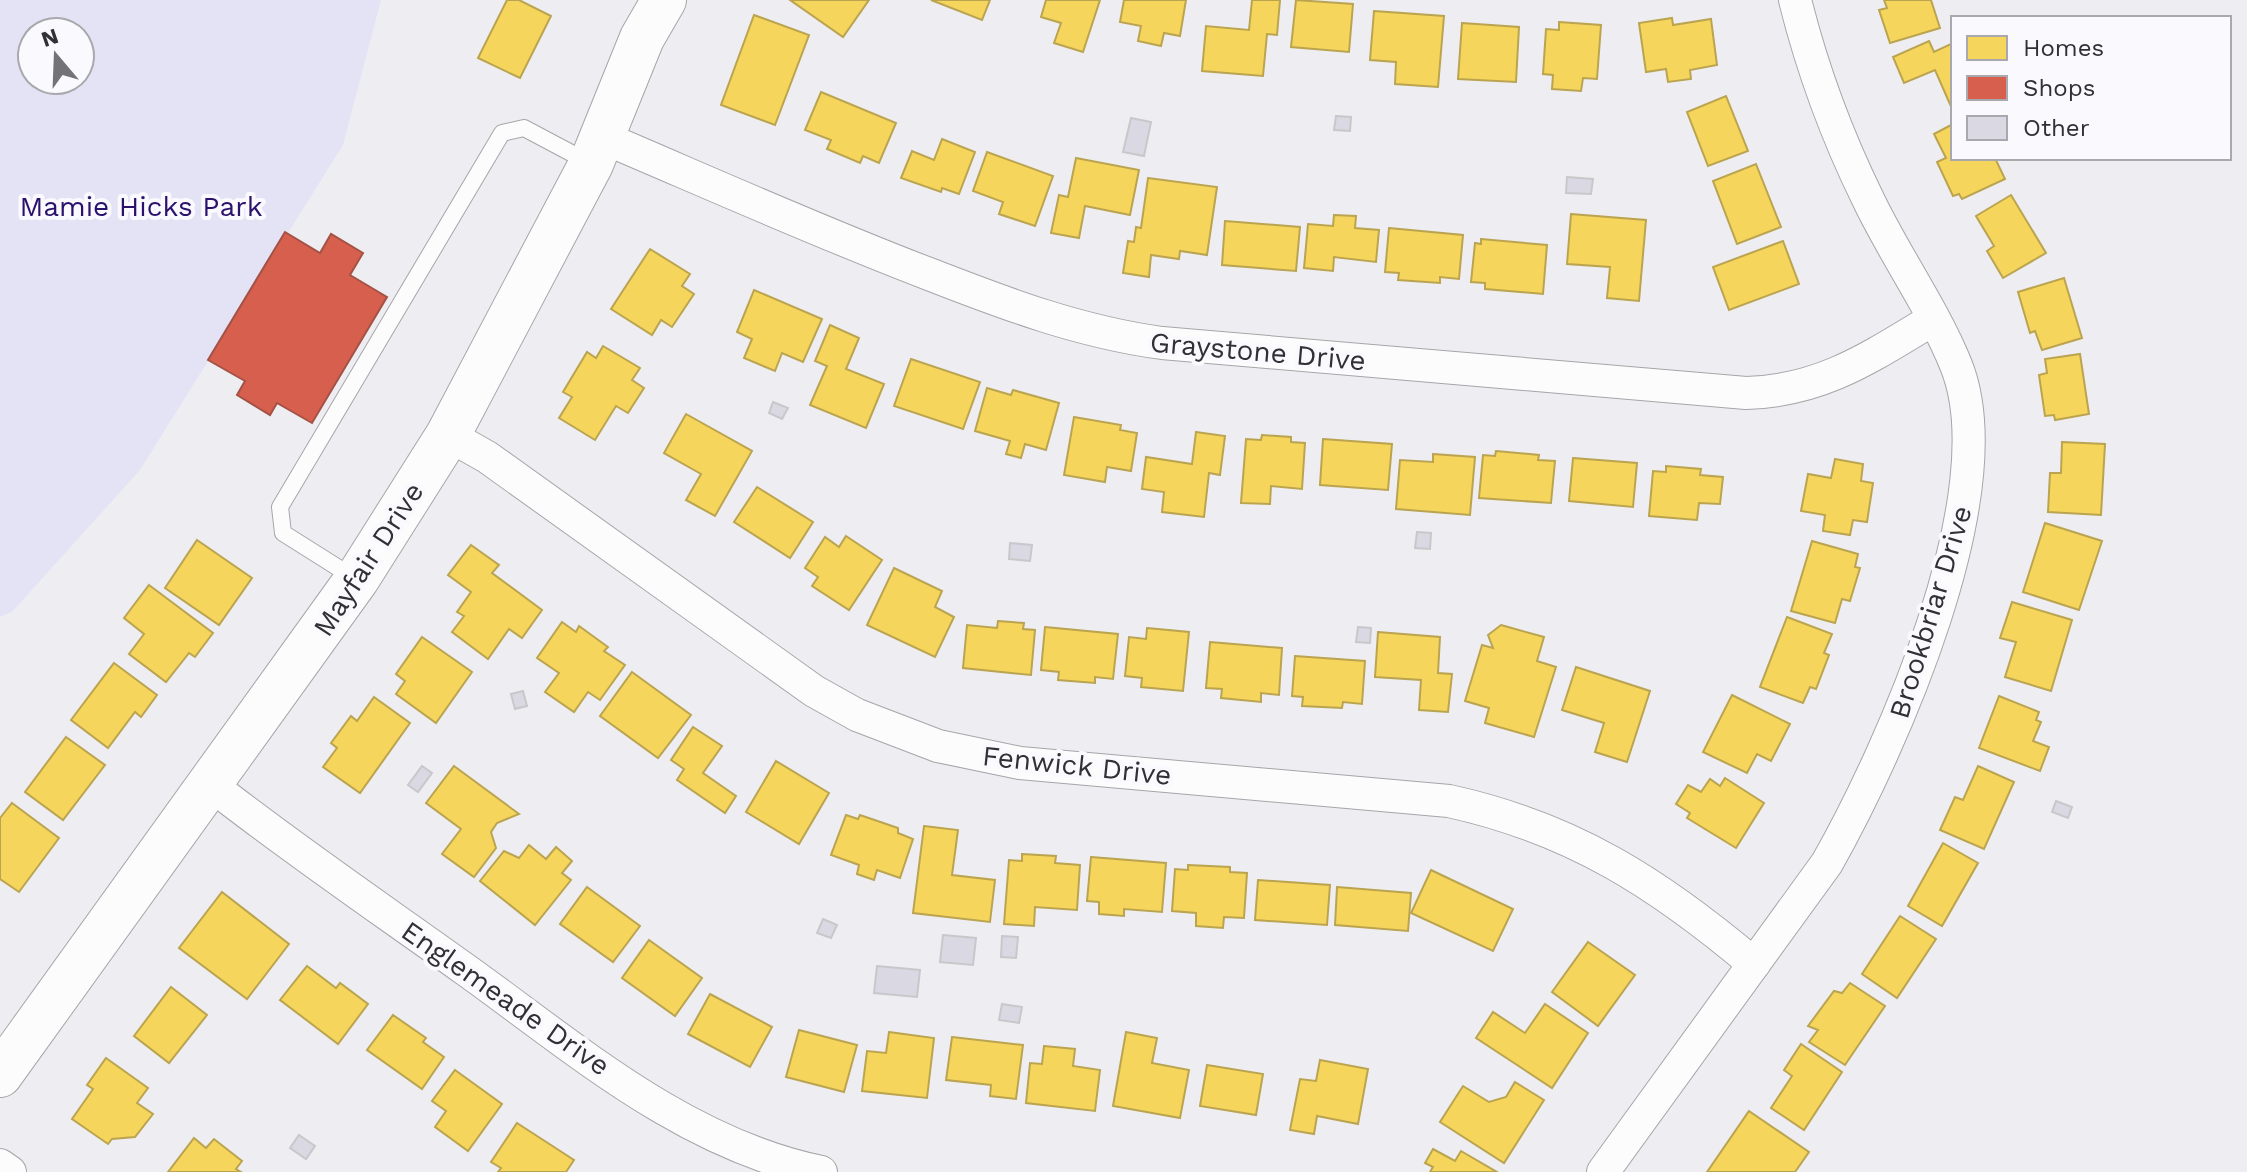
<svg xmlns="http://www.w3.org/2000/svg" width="2247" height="1172" font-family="'Work Sans',sans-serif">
<rect width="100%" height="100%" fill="#eeeef2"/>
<path fill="#e3e3f5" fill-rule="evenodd" d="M0,0H381L343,145L140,470L12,612L0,617ZM32,32H80V80H32Z"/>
<g fill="#f6d55c" stroke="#bba450" stroke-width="2">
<path d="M507,0H519L551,16L520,78L478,58Z"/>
<path d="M790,0H869L843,37Z"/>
<path d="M931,0H990L982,20Z"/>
<path d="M1046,0H1100L1083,52L1054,43L1061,23L1041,17Z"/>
<path d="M1124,0H1186L1180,36L1164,33L1161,46L1138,41L1141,26L1120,22Z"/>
<path d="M1252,0H1280L1277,35L1267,34L1263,76L1202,71L1206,26L1249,30Z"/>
<path d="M1296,0L1353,4L1349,52L1291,47Z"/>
<path d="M1884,0H1931L1940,28L1890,43L1879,10L1887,8Z"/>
<path d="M1374,11L1444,16L1438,87L1395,84L1396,62L1370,60Z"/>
<path d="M754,15L809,35L775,125L721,105Z"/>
<path d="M1672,18L1673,25L1711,19L1717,65L1690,70L1691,79L1668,82L1666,69L1646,72L1639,23Z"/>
<path d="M1559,22L1601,25L1597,79L1583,78L1581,91L1552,89L1553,75L1543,74L1546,29L1559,30Z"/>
<path d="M1462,23L1519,27L1516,82L1458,79Z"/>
<path d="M1929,41L1934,52L1953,43V111L1935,70L1904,83L1893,57Z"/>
<path d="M821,92L896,123L879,163L863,156L860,163L827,149L831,140L805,130Z"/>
<path d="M1726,96L1748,151L1708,166L1687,112Z"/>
<path d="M1953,124V158H1995L2005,179L1962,199L1959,194L1953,196L1937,162L1946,158L1934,134Z"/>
<path d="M942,139L975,152L959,194L942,188L941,192L901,178L912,151L934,160Z"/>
<path d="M987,152L1053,176L1035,226L999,214L1003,202L973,191Z"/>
<path d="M1076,158L1139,170L1130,215L1085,206L1079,238L1051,233L1059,195L1068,197Z"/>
<path d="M1756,164L1781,227L1737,244L1713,181Z"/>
<path d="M1148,178L1217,187L1207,255L1180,251L1179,259L1151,255L1149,277L1123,273L1128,241L1134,242L1136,227L1141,228Z"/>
<path d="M2011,195L2046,253L2003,278L1987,251L1994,246L1976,216Z"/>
<path d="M1571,214L1646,220L1639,301L1607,298L1610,267L1567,264Z"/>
<path d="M1334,215L1356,216L1355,228L1379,230L1376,262L1334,257L1333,271L1304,268L1308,224L1333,226Z"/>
<path d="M1225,221L1300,227L1296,271L1222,265Z"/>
<path d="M1389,228L1463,235L1459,279L1440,277V283L1398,280L1399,273L1385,272Z"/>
<path d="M1481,239L1547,245L1543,294L1485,289V283L1471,282L1475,243L1481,244Z"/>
<path d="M1783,241L1799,284L1729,310L1713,267Z"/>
<path d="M650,249L690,274L682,286L694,294L672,327L661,320L652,335L611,309Z"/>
<path d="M2064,278L2082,338L2042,350L2035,331L2030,333L2018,292Z"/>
<path d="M754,290L822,319L803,362L782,353L775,371L744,358L752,339L737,332Z"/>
<path d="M830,325L859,338L846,369L884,384L866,428L810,405L827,366L815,361Z"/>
<path d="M603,346L640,368L632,380L644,388L628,413L616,406L595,440L559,418L572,397L563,392L587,352L596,358Z"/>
<path d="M2080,354L2089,414L2055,420L2054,415L2045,416L2039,375L2047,373L2045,359Z"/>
<path d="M911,359L980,382L963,429L894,406Z"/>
<path d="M987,388L1011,395L1013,390L1059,403L1046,450L1025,444L1021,458L1006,454L1010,441L975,431Z"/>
<path d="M686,414L752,451L715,516L686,500L701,474L664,453Z"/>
<path d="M1074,417L1121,425L1120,430L1137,433L1131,471L1107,467L1105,482L1064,475Z"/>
<path d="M1196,432L1225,436L1220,475L1209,473L1204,517L1162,512L1164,492L1142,489L1146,457L1192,464Z"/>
<path d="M1262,435L1291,437V442L1305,443L1302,489L1271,486L1270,504L1241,503L1246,439L1261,440Z"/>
<path d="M1323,439L1392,444L1388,490L1320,485Z"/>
<path d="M2062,442L2105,444L2101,515L2048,512L2050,473H2061Z"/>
<path d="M1496,451L1539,455L1538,460L1555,461L1551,503L1479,498L1483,455L1495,456Z"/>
<path d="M1433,454L1475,457L1470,515L1396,509L1400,460L1433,462Z"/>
<path d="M1573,458L1637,463L1633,507L1569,501Z"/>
<path d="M1835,459L1863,464L1861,481L1873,483L1867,522L1853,520L1850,535L1823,531L1825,515L1801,511L1808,474L1831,478Z"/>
<path d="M1666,466L1701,469L1700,475L1723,477L1720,504L1699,503L1697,520L1649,516L1653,471L1666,472Z"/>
<path d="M757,487L813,522L790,558L734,522Z"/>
<path d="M2045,523L2102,541L2079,610L2023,592Z"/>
<path d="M846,536L882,560L849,610L812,586L818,577L805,568L825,537L839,547Z"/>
<path d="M197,540L252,578L219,625L165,588Z"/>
<path d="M1812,541L1858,554L1855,567L1860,568L1850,601L1842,599L1835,623L1791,611Z"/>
<path d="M471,545L499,565L492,573L542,610L522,638L509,629L488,659L452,632L464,616L457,612L471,592L448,575Z"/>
<path d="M894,568L942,591L935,607L954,617L935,657L867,625Z"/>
<path d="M149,585L213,633L195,657L189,653L166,682L129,654L144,634L124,618Z"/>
<path d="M2012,602L2072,620L2051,691L2005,677L2016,642L2000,638Z"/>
<path d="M1787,617L1832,634L1824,653L1829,655L1816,689L1810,687L1803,703L1760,687Z"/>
<path d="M998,621L1024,623L1023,629L1035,630L1031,675L963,668L967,625L997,628Z"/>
<path d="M562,622L576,632L579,626L608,647L604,651L625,665L600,700L588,692L574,712L545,692L559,673L537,658Z"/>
<path d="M1501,625L1544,637L1537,661L1556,667L1534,737L1485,723L1489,708L1465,701L1482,645L1493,648L1488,635Z"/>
<path d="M1045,627L1118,634L1113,679L1095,677V683L1058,680L1059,672L1041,670Z"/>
<path d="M1147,628L1189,632L1183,691L1141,687L1142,678L1125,676L1129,637L1146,639Z"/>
<path d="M1378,632L1440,637L1438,673L1452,674L1448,712L1419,710L1421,680L1375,677Z"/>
<path d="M422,637L472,672L436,723L396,694L405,681L396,674Z"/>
<path d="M1210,642L1282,648L1279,695L1261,693V702L1221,698L1222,689L1206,688Z"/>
<path d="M1295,656L1365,661L1362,704L1343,702L1342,708L1302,706L1303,697L1292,696Z"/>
<path d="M114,663L157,695L141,717L135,712L108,748L71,720Z"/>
<path d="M1576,667L1650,691L1627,762L1595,752L1604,723L1562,710Z"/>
<path d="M632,672L691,715L658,758L600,716Z"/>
<path d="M1732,695L1790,724L1771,761L1757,754L1747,773L1703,752Z"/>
<path d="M1999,696L2039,712L2036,720L2041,722L2033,741L2049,747L2040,771L1979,748Z"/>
<path d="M374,697L410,723L360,793L323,767L337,748L331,743L351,716L357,721Z"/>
<path d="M693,727L722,746L703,773L736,796L725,813L677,780L684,769L671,760Z"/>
<path d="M66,737L105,765L63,820L25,792Z"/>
<path d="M776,761L829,793L799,844L746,812Z"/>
<path d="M454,766L519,814L497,823L491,832L496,848L474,877L442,854L461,829L426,803Z"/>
<path d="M1978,766L2014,782L1984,849L1940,830L1955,797L1963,800Z"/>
<path d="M1725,778L1764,803L1736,848L1687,818L1690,813L1676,804L1688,785L1701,792L1710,779L1720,786Z"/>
<path d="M12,803L59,838L19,892L0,879V818Z"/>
<path d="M846,815L858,819L860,815L898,828V833L913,839L900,878L877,870L874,880L857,874L859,865L831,855Z"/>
<path d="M924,826L958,830L952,875L995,880L990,922L913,913Z"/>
<path d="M1943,843L1978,863L1942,926L1908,906Z"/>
<path d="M529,845L546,859L556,847L572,861L562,873L571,880L535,925L480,881L504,851L519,858Z"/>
<path d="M1022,854L1056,856L1055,863L1080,865L1077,910L1035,907L1034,926L1004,924L1009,860L1022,861Z"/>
<path d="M1091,857L1166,863L1162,912L1124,909V916L1099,914V902L1087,901Z"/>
<path d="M1188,865L1230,867V872L1247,873L1244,918L1224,917L1223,928L1196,926V913L1172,911L1175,869L1188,870Z"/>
<path d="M1431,870L1513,909L1493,951L1411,913Z"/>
<path d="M1258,880L1330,885L1327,925L1255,920Z"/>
<path d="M587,887L640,926L613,962L560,924Z"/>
<path d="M1337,887L1411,893L1408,931L1335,925Z"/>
<path d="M222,892L289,944L247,999L179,948Z"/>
<path d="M1900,916L1936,939L1897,998L1862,974Z"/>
<path d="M649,940L702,978L675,1016L622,978Z"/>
<path d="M1588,942L1635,975L1598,1026L1552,992Z"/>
<path d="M307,966L336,988L340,983L368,1004L338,1044L280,1000Z"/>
<path d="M1850,983L1885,1006L1845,1065L1809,1042L1818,1030L1808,1026L1834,991L1842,993Z"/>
<path d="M171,987L207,1015L169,1063L134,1036Z"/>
<path d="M710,994L772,1027L750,1067L688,1034Z"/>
<path d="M1545,1004L1588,1033L1552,1088L1476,1038L1493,1012L1525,1033Z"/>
<path d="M393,1015L426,1038L423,1042L444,1057L422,1089L367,1050Z"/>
<path d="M799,1030L857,1045L844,1092L786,1077Z"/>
<path d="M889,1032L934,1038L927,1098L862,1091L867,1051L886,1053Z"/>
<path d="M1126,1032L1157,1038L1152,1063L1189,1070L1180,1118L1113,1106Z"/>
<path d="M952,1037L1023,1045L1016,1099L990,1096L991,1085L946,1080Z"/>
<path d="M1801,1044L1842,1072L1804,1130L1771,1108L1792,1076L1784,1070Z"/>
<path d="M1044,1046L1075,1049L1073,1066L1100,1070L1095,1111L1026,1103L1030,1063L1042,1064Z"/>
<path d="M106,1058L148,1088L137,1103L153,1114L135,1137L112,1139L108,1144L72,1119L93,1089L87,1085Z"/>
<path d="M1320,1060L1368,1069L1358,1124L1317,1116L1314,1134L1290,1130L1300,1079L1316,1081Z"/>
<path d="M1207,1065L1263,1074L1256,1115L1200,1106Z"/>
<path d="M455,1070L502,1104L468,1151L435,1127L446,1111L432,1101Z"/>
<path d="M1515,1082L1544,1100L1504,1163L1440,1122L1463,1086L1489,1102L1506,1097Z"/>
<path d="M1749,1111L1809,1152L1795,1172H1707Z"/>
<path d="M517,1123L574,1160L566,1172H498L501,1168L491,1162Z"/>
<path d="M194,1138L206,1148L214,1139L242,1161L236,1169L241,1172H168Z"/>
<path d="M1433,1149L1455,1161L1461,1151L1497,1172H1430L1433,1167L1425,1163Z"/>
</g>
<path fill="#d6604d" stroke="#a45246" stroke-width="2" d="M285,232L320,253L331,234L363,253L350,275L387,297L312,423L277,403L270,415L237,395L245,381L208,360Z"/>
<g fill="#d9d8e3" stroke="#c8c8cb" stroke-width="2">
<path d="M1336,116L1351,117L1350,131L1334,130Z"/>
<path d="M1131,118L1151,122L1144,156L1123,152Z"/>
<path d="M1567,177L1593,179L1591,194L1566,193Z"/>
<path d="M773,402L788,408L782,419L769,413Z"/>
<path d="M1417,532L1431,533L1430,549L1415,548Z"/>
<path d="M1010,543L1032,545L1030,561L1009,559Z"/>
<path d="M1358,627L1371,628L1370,643L1356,642Z"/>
<path d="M523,691L527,706L515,709L511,694Z"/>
<path d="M422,766L432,773L418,792L408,785Z"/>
<path d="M2056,801L2072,807L2068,818L2052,812Z"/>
<path d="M823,919L837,925L831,938L817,933Z"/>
<path d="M943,935L976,938L973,965L940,962Z"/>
<path d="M1002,936L1018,937L1016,958L1001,957Z"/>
<path d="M877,966L920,970L917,997L874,993Z"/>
<path d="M1002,1004L1022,1007L1019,1023L999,1020Z"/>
<path d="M299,1135L315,1146L306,1159L290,1148Z"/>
</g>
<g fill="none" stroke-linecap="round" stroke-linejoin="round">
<g stroke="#a6a5a9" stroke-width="18">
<path id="lane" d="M356,579L283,533L280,507L502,133L524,128L590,163"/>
</g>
<g stroke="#a6a5a9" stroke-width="34">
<g id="street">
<path d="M604,138C712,184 819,232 929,274C1006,304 1080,332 1162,343L1746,393C1821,391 1869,358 1932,320"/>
<path d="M448,435L487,457L814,691L857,715L938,746L1020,763L1449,801C1572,828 1658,883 1754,964"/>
<path d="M211,785C294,850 381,909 466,970C576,1049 685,1144 821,1172"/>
<path d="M0,1165L10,1172"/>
<path d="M1603,1172L1827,863C1891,750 2007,491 1956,365C1934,310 1894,254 1868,199C1837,136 1812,68 1795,0"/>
</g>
</g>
<g stroke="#a6a5a9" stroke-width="46">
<path id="secondary" d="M0,1075L357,579L448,435L591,164L642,38L664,0"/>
</g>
<use href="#lane" stroke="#fcfcfd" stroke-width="16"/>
<use href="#street" stroke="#fcfcfd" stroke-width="32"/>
<use href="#secondary" stroke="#fcfcfd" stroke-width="44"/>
</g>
<g text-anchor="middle" stroke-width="8" stroke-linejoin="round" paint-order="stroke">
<g font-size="28" fill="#2a116b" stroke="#f9f9fe">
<text x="141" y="216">Mamie Hicks Park</text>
</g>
<g font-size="28" fill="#313134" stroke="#f9f9fe">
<text transform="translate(1258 351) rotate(5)" y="10">Graystone Drive</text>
<text transform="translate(368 559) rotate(-57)" y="10">Mayfair Drive</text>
<text transform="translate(1930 612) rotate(-73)" y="10">Brookbriar Drive</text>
<text transform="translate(1077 765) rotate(6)" y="10">Fenwick Drive</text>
<text transform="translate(506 998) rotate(35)" y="10">Englemeade Drive</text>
</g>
</g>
<rect x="1951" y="16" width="280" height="144" fill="#f9f9fe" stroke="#a9a9ad" stroke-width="2"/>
<rect x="1967" y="36" width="40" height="24" fill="#f6d55c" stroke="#a9a9ad" stroke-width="2"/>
<text x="2023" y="56" font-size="24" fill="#313134">Homes</text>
<rect x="1967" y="76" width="40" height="24" fill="#d6604d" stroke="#a9a9ad" stroke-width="2"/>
<text x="2023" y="96" font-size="24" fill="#313134">Shops</text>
<rect x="1967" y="116" width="40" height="24" fill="#d9d8e3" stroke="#a9a9ad" stroke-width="2"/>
<text x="2023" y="136" font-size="24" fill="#313134">Other</text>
<g transform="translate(56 56) rotate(341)"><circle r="38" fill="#f9f9fe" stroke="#a9a9ad" stroke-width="2"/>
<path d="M0-6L14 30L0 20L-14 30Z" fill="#737376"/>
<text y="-12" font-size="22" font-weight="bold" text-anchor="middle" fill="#313134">N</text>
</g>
</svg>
